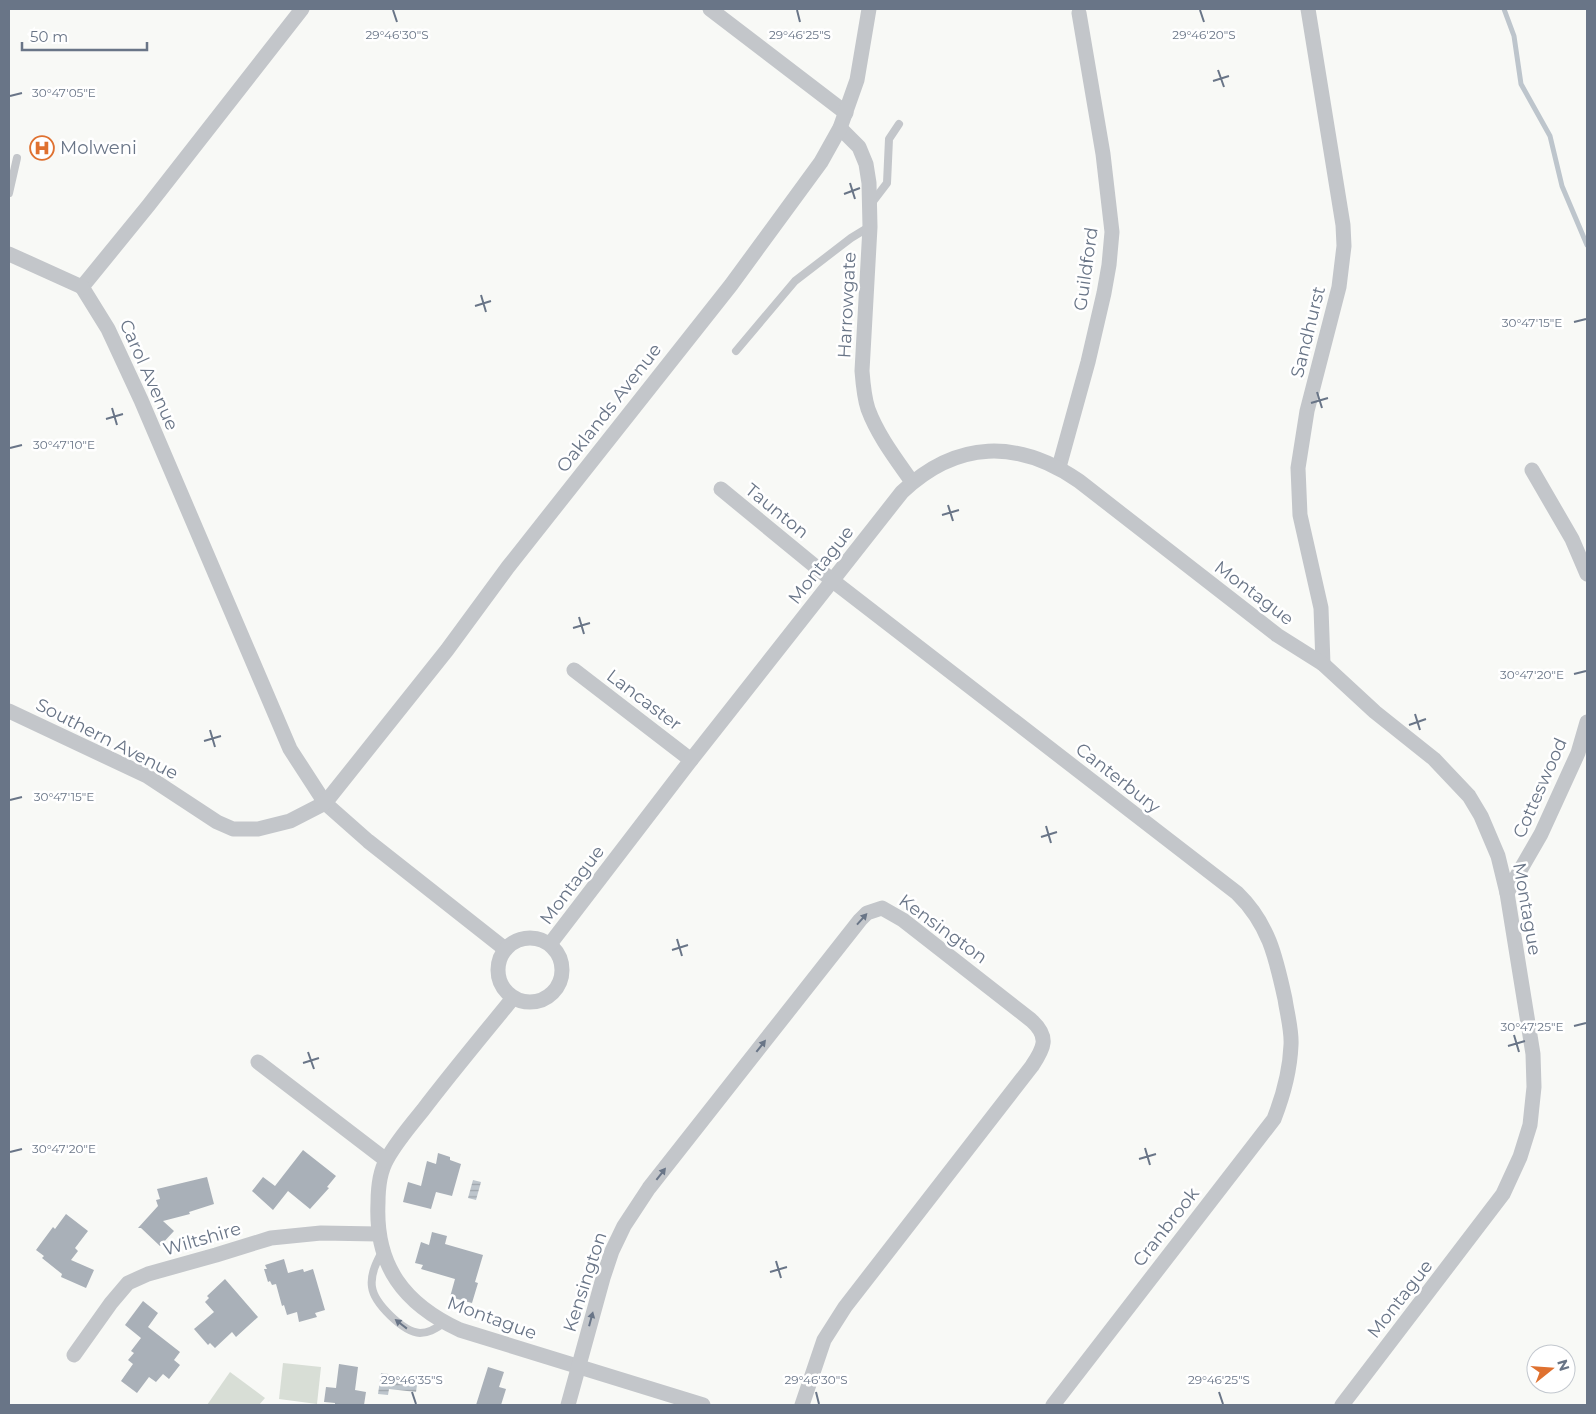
<svg xmlns="http://www.w3.org/2000/svg" width="1596" height="1414" font-family="Montserrat,sans-serif">
<defs>
<pattern id="water-rules" width="6" height="5" patternUnits="userSpaceOnUse" patternTransform="scale(1.25)"><rect width="6" height="5" fill="#bdc5cc"/><path d="M0 2.5h6" fill="none" stroke="#9ea5ab"/></pattern>
</defs>
<rect width="100%" height="100%" fill="#f8f9f6"/>
<g fill="#d8ded6">
<path d="M283,1363L321,1367L317,1404L279,1399Z"/>
<path d="M230,1372L265,1398L259,1405H207Z"/>
</g>
<g fill="url(#water-rules)">
<path d="M473,1180L481,1182L476,1200L468,1198Z"/>
<path d="M381,1373L418,1378L416,1392L389,1389L388,1395L378,1394Z"/>
</g>
<g fill="none" stroke-linecap="round" stroke-linejoin="round">
<path stroke="#bdc5cc" stroke-width="5" d="M1504,9L1514,36L1521,84L1550,136L1562,186L1587,245"/>
</g>
<g fill="#a9b0b8">
<path d="M303,1150L336,1176L327,1187L329,1188L310,1209L288,1191L273,1210L252,1191L263,1177L275,1186Z"/>
<path d="M438,1153L450,1157V1160L461,1164L452,1196L436,1192L431,1209L403,1202L408,1182L421,1186L427,1161L436,1164Z"/>
<path d="M207,1177L214,1204L189,1212L190,1214L163,1221L174,1231L160,1246L141,1228H138L158,1206L156,1200L160,1199L157,1189Z"/>
<path d="M66,1214L88,1231L75,1248L78,1251L71,1260L94,1270L86,1288L61,1277L62,1274L42,1258L44,1256L36,1250L53,1227L55,1229Z"/>
<path d="M432,1232L447,1236L445,1244L483,1255L475,1282L478,1283L472,1303L450,1297L455,1279L421,1269L423,1265L415,1263L421,1242L429,1245Z"/>
<path d="M284,1259L288,1273L303,1269L304,1272L313,1269L325,1310L315,1313L317,1317L299,1322L297,1312L287,1315L284,1305L282,1306L276,1284L272,1285L270,1281L268,1282L264,1269H267L265,1265Z"/>
<path d="M225,1279L258,1317L236,1337L232,1332L215,1348L210,1343L208,1345L194,1329L214,1312L205,1302L209,1298L207,1296Z"/>
<path d="M143,1301L158,1313L148,1327L180,1352L174,1360L180,1365L169,1379L163,1374L156,1382L149,1377L137,1393L121,1381L133,1364L128,1360L134,1353L131,1351L141,1338L125,1325Z"/>
<path d="M339,1364L358,1367L355,1390L366,1392L364,1405H335V1403L324,1402L326,1387L336,1388Z"/>
<path d="M488,1367L504,1372L499,1387L506,1389L501,1405H476Z"/>
</g>
<g fill="none" stroke-linecap="round" stroke-linejoin="round">
<g stroke="#c3c6ca" stroke-width="8">
<path d="M9,193L17,158"/>
<path d="M871,204L887,183L889,139L899,124"/>
<path d="M736,351L795,281L851,238L869,227"/>
<path d="M383,1250C377,1261 370,1274 372,1287C374,1303 403,1332 420,1333C430,1333 436,1328 444,1323"/>
</g>
<g stroke="#c3c6ca" stroke-width="15">
<path d="M302,9L148,206L82,287L108,329L141,400L290,749L325,803L368,841L505,949"/>
<path d="M710,9L846,113"/>
<path d="M1308,9L1343,225L1344,246L1339,287L1307,411L1298,468L1300,515L1321,608L1323,664"/>
<path d="M840,128L859,147L866,164L869,183L870,227L862,371C863,384 864,397 868,409C878,436 896,459 912,482"/>
<path d="M9,254L82,287"/>
<path d="M1059,467L1088,362L1104,293L1109,265L1112,232L1103,154L1079,13"/>
<path d="M1532,470L1572,539L1587,574"/>
<path d="M721,489L833,581L1237,893C1269,924 1276,958 1285,999C1287,1013 1292,1031 1291,1045C1290,1070 1283,1096 1274,1119L1053,1405"/>
<path d="M574,670L691,760"/>
<path d="M9,711L147,776L217,822L233,829H258L290,821L325,803L447,650L508,567L731,285L821,162L840,128L857,80L869,9"/>
<path d="M1507,893L1541,834L1578,753L1587,722"/>
<circle cx="530" cy="970" r="32"/>
<path d="M550,944L691,760L902,492C957,440 1018,439 1079,481L1277,635L1323,664L1375,712L1434,759L1469,796L1481,816L1498,856L1507,893L1533,1054L1534,1087L1530,1125L1520,1157L1503,1194L1342,1405"/>
<path d="M513,998C483,1035 452,1072 423,1110C410,1126 397,1141 387,1159C380,1171 378,1189 378,1203C375,1266 404,1304 460,1330L703,1405"/>
<path d="M258,1062L386,1160"/>
<path d="M74,1355L111,1303L128,1283L148,1274L216,1255L271,1238L321,1233L378,1234"/>
<path d="M568,1405L603,1278L612,1251L624,1226L649,1188L860,920L867,913L882,908L903,920L1031,1020C1050,1037 1044,1048 1032,1066L845,1307L824,1340L802,1405"/>
</g>
</g>
<defs><path id="oneway-solid" d="M-6-.8H1V-3.2L6.5 0L1 3.2V.8H-6Z" transform="scale(1.25)"/></defs>
<g fill="#697587">
<use href="#oneway-solid" transform="translate(862 919) rotate(-48)"/>
<use href="#oneway-solid" transform="translate(761 1046) rotate(-52)"/>
<use href="#oneway-solid" transform="translate(661 1174) rotate(-52)"/>
<use href="#oneway-solid" transform="translate(591 1319) rotate(-75)"/>
<use href="#oneway-solid" transform="translate(401 1324) rotate(-142)"/>
</g>
<path fill="none" stroke="#697587" stroke-width="2" d="M393,10L397,22M797,10L800,22M1200,10L1204,22M1218,70L1224,87M1213,81L1229,76M10,96L22,93M850,183L855,199M844,194L860,188M481,295L486,312M475,306L491,301M1574,322L1586,319M1317,392L1322,408M1311,403L1328,398M112,408L117,425M106,419L123,414M10,448L22,445M948,505L953,521M942,515L959,510M579,617L584,634M573,628L590,623M1574,674L1586,671M1415,714L1420,730M1409,725L1426,719M210,730L215,747M204,741L221,736M10,800L22,797M1046,826L1051,843M1041,837L1057,832M677,939L682,956M672,950L688,945M1574,1026L1586,1023M1514,1035L1519,1052M1508,1046L1525,1041M308,1052L314,1069M303,1063L319,1058M1145,1148L1150,1165M10,1152L22,1149M1139,1159L1156,1154M776,1261L781,1278M770,1272L787,1267M412,1392L416,1404M816,1392L819,1404M1219,1392L1223,1404"/>
<defs>
<g id="hospital-ring" transform="scale(1.25)"><circle r="9.5" fill="#fff" stroke="#df7130" stroke-width="1.5"/><path d="M-5-5h3v3.5h4V-5h3V5h-3V1.5h-4V5h-3Z" fill="#df7130"/></g>
</defs>
<g fill-rule="evenodd">
<use href="#hospital-ring" x="42" y="148"/>
</g>
<g text-anchor="middle" stroke-width="5" stroke-linejoin="round" paint-order="stroke">
<g font-size="18" fill="#697587" stroke="#fff" text-anchor="start">
<text x="60" y="154">Molweni</text>
</g>
<g font-size="18" fill="#697587" stroke="#fff">
<text transform="translate(1086 269) rotate(-82)" y="6">Guildford</text>
<text transform="translate(847 305) rotate(-87)" y="6">Harrowgate</text>
<text transform="translate(1308 332) rotate(-76)" y="6">Sandhurst</text>
<text transform="translate(149 375) rotate(66)" y="6">Carol Avenue</text>
<text transform="translate(609 408) rotate(-52)" y="6">Oaklands Avenue</text>
<text transform="translate(777 511) rotate(39)" y="6">Taunton</text>
<text transform="translate(821 565) rotate(-52)" y="6">Montague</text>
<text transform="translate(1254 593) rotate(37)" y="6">Montague</text>
<text transform="translate(644 700) rotate(37)" y="6">Lancaster</text>
<text transform="translate(107 739) rotate(27)" y="6">Southern Avenue</text>
<text transform="translate(1118 778) rotate(38)" y="6">Canterbury</text>
<text transform="translate(1540 788) rotate(-66)" y="6">Cotteswood</text>
<text transform="translate(572 885) rotate(-53)" y="6">Montague</text>
<text transform="translate(1527 909) rotate(80)" y="6">Montague</text>
<text transform="translate(943 929) rotate(36)" y="6">Kensington</text>
<text transform="translate(1166 1227) rotate(-52)" y="6">Cranbrook</text>
<text transform="translate(202 1239) rotate(-16)" y="6">Wiltshire</text>
<text transform="translate(585 1282) rotate(-72)" y="6">Kensington</text>
<text transform="translate(1400 1299) rotate(-52)" y="6">Montague</text>
<text transform="translate(492 1318) rotate(20)" y="6">Montague</text>
</g>
</g>
<g font-size="12" text-anchor="middle" fill="#697587" stroke="#fff" stroke-width="5" stroke-linejoin="round" paint-order="stroke">
<text x="397" y="39">29°46'30"S</text>
<text x="800" y="39">29°46'25"S</text>
<text x="1204" y="39">29°46'20"S</text>
<text x="64" y="97">30°47'05"E</text>
<text x="1532" y="327">30°47'15"E</text>
<text x="64" y="449">30°47'10"E</text>
<text x="1532" y="679">30°47'20"E</text>
<text x="64" y="801">30°47'15"E</text>
<text x="1532" y="1031">30°47'25"E</text>
<text x="64" y="1153">30°47'20"E</text>
<text x="412" y="1384">29°46'35"S</text>
<text x="816" y="1384">29°46'30"S</text>
<text x="1219" y="1384">29°46'25"S</text>
</g>
<rect width="1596" height="1414" fill="none" stroke="#697587" stroke-width="20"/>
<g transform="translate(1551 1369) rotate(73)"><circle r="24" fill="#ffffff" stroke="#c3c8cf"/>
<path d="M0-4L9 19L0 12L-9 19Z" fill="#df7130"/>
<text y="-8" font-size="14" font-weight="bold" text-anchor="middle" fill="#697587">N</text>
</g>
<path d="M22 42v8h125v-8" fill="none" stroke="#697587" stroke-width="2.5"/>
<text x="30" y="42" font-size="15" fill="#697587" stroke="#ffffff" stroke-width="4" paint-order="stroke">50 m</text>
</svg>
